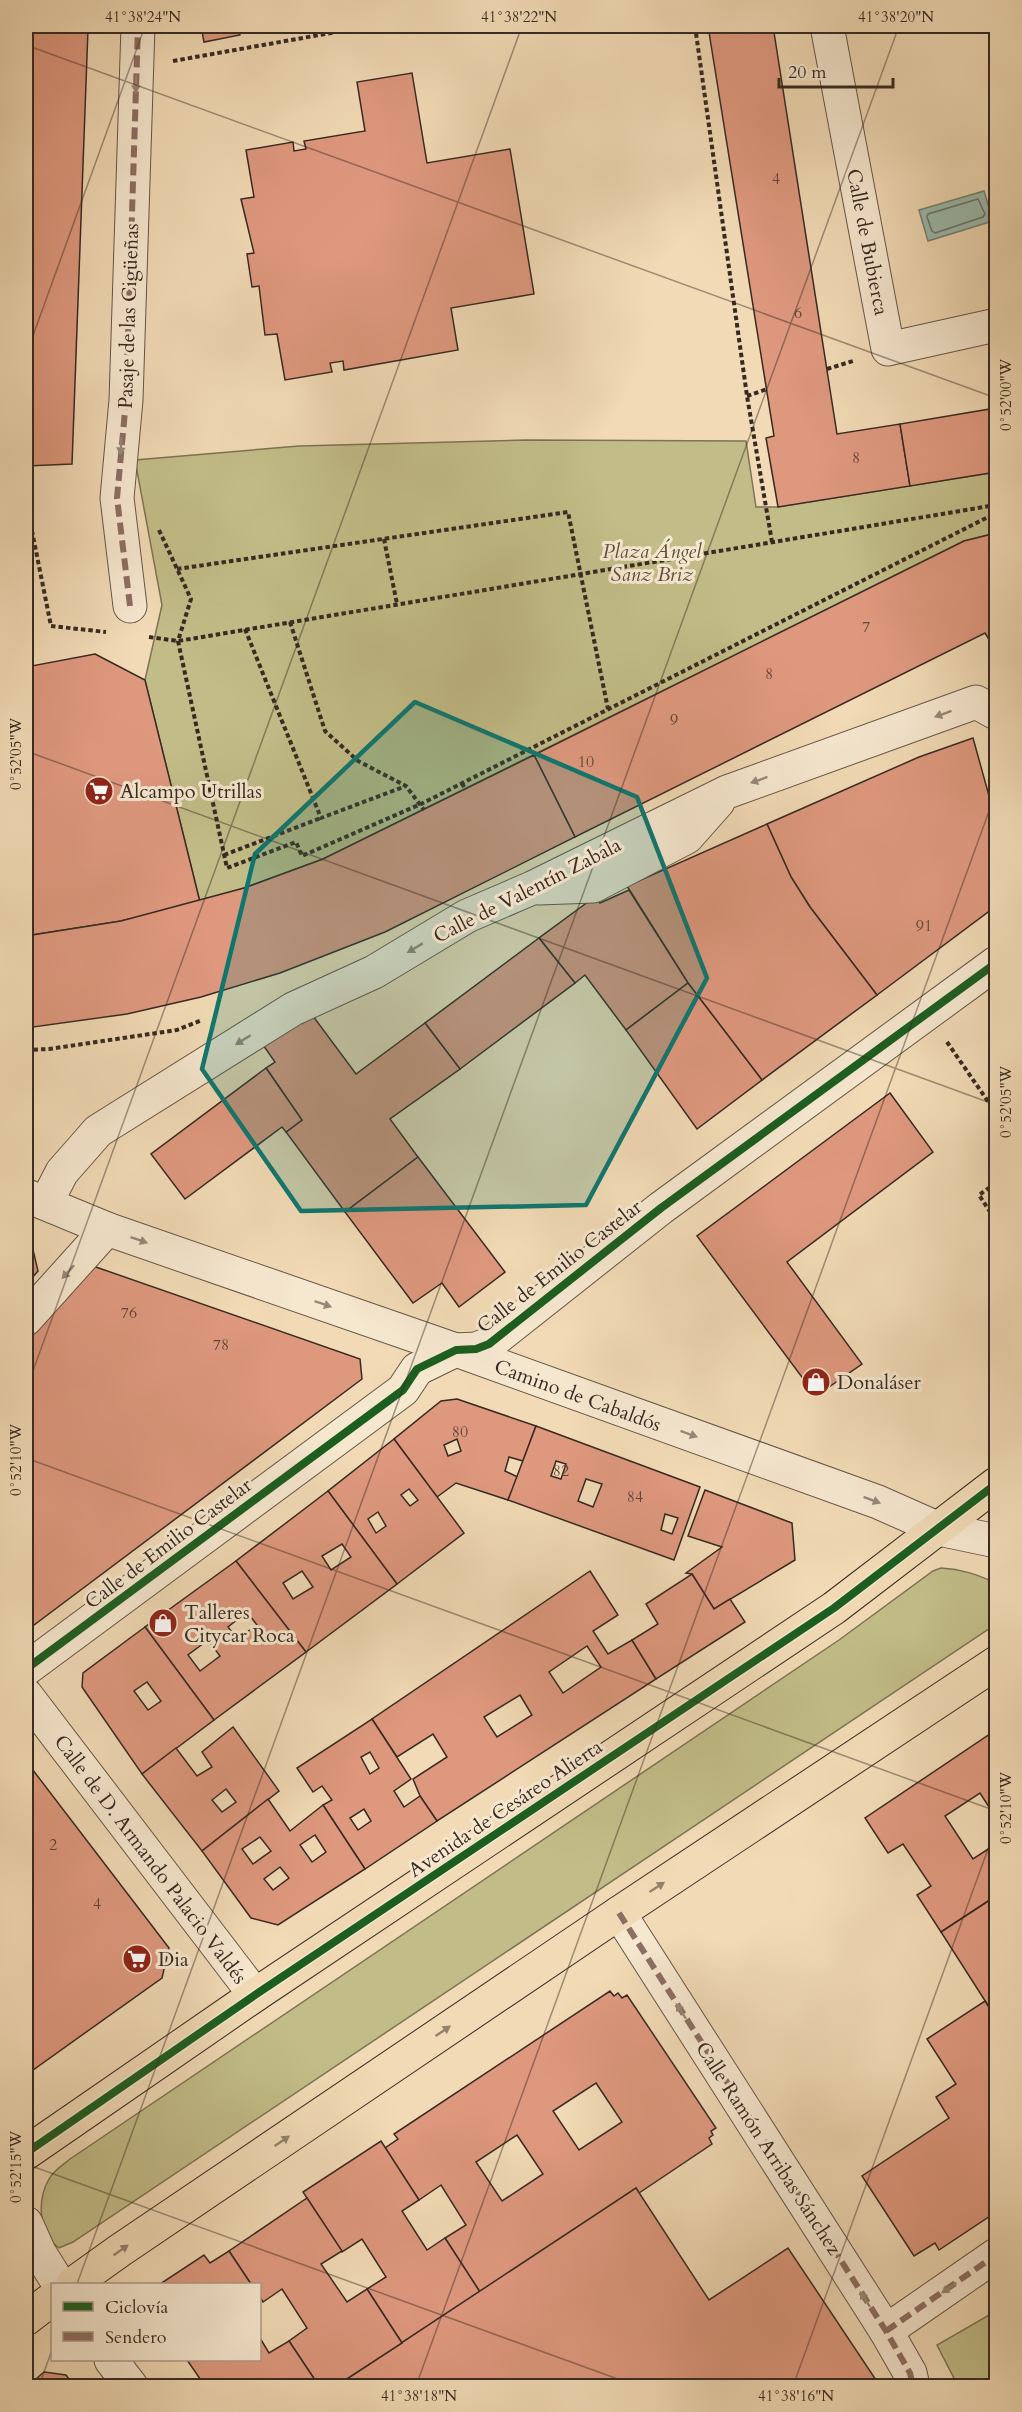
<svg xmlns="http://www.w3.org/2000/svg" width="1022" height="2412" font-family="Cardo,serif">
<rect width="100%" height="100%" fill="#f1dab5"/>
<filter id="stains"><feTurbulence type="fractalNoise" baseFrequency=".00333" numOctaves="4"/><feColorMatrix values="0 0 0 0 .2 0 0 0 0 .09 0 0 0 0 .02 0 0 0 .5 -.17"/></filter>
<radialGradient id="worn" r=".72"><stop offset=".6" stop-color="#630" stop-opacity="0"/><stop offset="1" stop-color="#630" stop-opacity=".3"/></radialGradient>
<g fill="#c2bd88" stroke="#7c7456" stroke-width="1.5">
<path d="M525,440L746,441L756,507H778L996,472V533L964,541L323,859L244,888L200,902L145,680L162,605L135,460L299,446Z"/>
<path d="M941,1568C962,1569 978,1575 996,1583V1624L73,2242L59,2248C38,2233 37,2200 49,2179C54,2170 63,2165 70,2159L839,1640L933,1571Z"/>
<path d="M996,2311V2386H958L937,2345Z"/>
</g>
<path fill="#9bbbae" stroke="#738176" stroke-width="1.5" d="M984,191L993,221L928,241L919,210Z"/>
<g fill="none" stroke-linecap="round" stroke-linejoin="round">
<path stroke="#697268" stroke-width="1.5" d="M978,199L985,214L983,217L935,233L932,231L927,217L928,214Z"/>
</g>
<g fill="#de987e" stroke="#372a23" stroke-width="1.5" fill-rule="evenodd">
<path d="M26,26H88V29L72,464L26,466Z"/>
<path d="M201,26H278L279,28L257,32L256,26L239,29L240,35L204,42Z"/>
<path d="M708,26H773L837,434L900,424L910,486L778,507L766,438L774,436Z"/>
<path d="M412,73L427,163L510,149L534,294L451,308L458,350L344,370L343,361L330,363L332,372L285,380L277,334L265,335L259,286L252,287L247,254L254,253L241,199L254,197L246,150L293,142L294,151L306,149L304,141L365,131L357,82Z"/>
<path d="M996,408V472L910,486L900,424Z"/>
<path d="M996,533V651L985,633L575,837L534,755L964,541Z"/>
<path d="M95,654L145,680L200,902L121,921L26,936V667Z"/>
<path d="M973,738L996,821V906L877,995L810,907L791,877L767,824L919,757Z"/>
<path d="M534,755L575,837L385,932L280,973L201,997L127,1014L26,1028V936L121,921L244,888L323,859Z"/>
<path d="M767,824L791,877L810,907L877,995L762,1080L688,983L627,886Z"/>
<path d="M629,890L688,983L626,1030L585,975L575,983L539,938L596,896L600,903Z"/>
<path d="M539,938L575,983L460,1069L425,1023Z"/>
<path d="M688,983L762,1080L697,1129L626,1030Z"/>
<path d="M307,1008L356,1074L425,1023L460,1069L390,1119L418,1157L345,1212L286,1132L302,1120L266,1068L275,1062L261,1042Z"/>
<path d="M266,1068L302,1120L286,1132L282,1127L185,1199L151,1154Z"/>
<path d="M890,1093L933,1152L787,1262L862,1364L816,1396L697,1236Z"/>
<path d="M418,1157L505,1272L459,1307L442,1283L413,1303L345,1212Z"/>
<path d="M26,1239L31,1241L38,1271L26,1285Z"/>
<path d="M93,1266L360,1359L362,1379L26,1631V1343Z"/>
<path d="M457,1399L536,1426L523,1461L509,1457L505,1471L518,1477L508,1500L456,1483L437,1497L394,1439L441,1401ZM457,1439L461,1451L448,1456L444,1445Z"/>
<path d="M536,1426L700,1487L674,1560L508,1500ZM556,1461L566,1464L561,1479L551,1476ZM586,1479L602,1484L593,1507L578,1501ZM665,1514L678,1518L672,1534L661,1530Z"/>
<path d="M394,1439L464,1533L397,1584L328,1491ZM409,1489L418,1500L410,1506L401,1495ZM378,1512L386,1526L376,1533L368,1519Z"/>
<path d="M705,1490L792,1523L795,1560L714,1609L692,1574L686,1573L722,1547L688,1536Z"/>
<path d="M328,1491L397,1584L306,1652L236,1561ZM342,1544L351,1557L331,1570L322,1556ZM302,1571L313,1587L293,1599L283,1583Z"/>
<path d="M236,1561L306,1652L214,1720L145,1627ZM247,1612L257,1625L237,1639L228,1627ZM208,1640L220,1656L200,1671L188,1655Z"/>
<path d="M590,1571L618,1615L593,1631L608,1654L632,1640L656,1679L437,1821L420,1796L413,1779L447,1757L433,1734L397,1757L372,1719ZM587,1646L601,1667L563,1693L549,1672ZM520,1695L532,1715L497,1737L484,1717Z"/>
<path d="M692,1574L714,1609L730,1599L745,1622L656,1679L632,1640L658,1624L646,1604Z"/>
<path d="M145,1627L214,1720L142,1774L82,1687L83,1673ZM147,1682L161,1701L148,1710L134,1691Z"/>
<path d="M372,1719L411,1779L394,1791L404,1807L420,1796L437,1821L365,1869L323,1805L332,1800L322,1786L313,1792L297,1768ZM370,1752L379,1768L370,1774L361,1757ZM364,1809L371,1821L358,1830L350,1818Z"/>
<path d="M233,1727L279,1791L202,1851L142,1774L176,1748L197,1776L212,1767L202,1752ZM226,1789L236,1802L222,1812L212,1800Z"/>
<path d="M996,1730V1818L980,1793L945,1816L973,1859L996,1844V1896L941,1932L917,1895L931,1886L903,1844L888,1853L865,1818Z"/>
<path d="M26,1761L169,1948L162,1978L26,2075Z"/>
<path d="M268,1799L290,1831L323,1805L365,1869L278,1925L251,1918L202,1851ZM315,1835L326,1852L312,1862L300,1845ZM260,1837L271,1851L253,1864L242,1849ZM280,1867L289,1878L273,1890L264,1879Z"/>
<path d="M996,1896V2018L941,1932Z"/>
<path d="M610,1991L614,1996L618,1993L622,1998L627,1995L716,2128L711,2131L713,2135L709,2138L712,2144L639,2193L636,2188L480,2292L445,2238L466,2225L441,2185L419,2200L385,2148L398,2139L394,2134ZM596,2083L622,2122L579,2150L553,2111ZM517,2135L543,2174L502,2201L476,2162Z"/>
<path d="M985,2001L996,2018V2212L939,2250L935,2243L914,2256L862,2176L949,2118L936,2097L956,2084L927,2039Z"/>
<path d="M381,2141L419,2200L402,2211L427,2250L445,2238L480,2292L402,2343L367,2289L386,2277L362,2239L342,2252L303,2192Z"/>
<path d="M636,2188L709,2300L788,2248L880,2386H336Z"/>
<path d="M307,2198L342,2251L321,2264L347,2302L367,2289L402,2343L336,2386H319L289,2341L307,2328L282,2289L263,2302L260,2297V2284H251L229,2251Z"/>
<path d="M229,2251L251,2284H160L204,2255L210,2263Z"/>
<path d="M260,2338L269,2353L289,2341L319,2386H205L187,2360H260Z"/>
<path d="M44,2372L66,2375L74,2386H28Z"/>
</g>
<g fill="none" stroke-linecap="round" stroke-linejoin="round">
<g stroke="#665648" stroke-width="35">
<g id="minor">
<path d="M827,26L888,349L996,325"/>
<path d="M130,606L117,498L126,400L138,26"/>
<path d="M539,888L593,886L687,837L718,802"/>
<path d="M27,1196L107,1229L456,1350L878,1502L939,1529L996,1541"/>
<path d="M46,1203L62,1172L98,1131L293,1009L374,972L467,916L532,888L727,792L976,702L996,713"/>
<path d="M26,1319L107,1229"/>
<path d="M26,1669L403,1390L417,1369L456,1350L476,1349L489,1344L661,1208L996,963"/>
<path d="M26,1695L255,1995"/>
<path d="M619,1913L886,2331L910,2373L913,2386"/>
<path d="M26,2223L39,2252L59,2284"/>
<path d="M886,2331L996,2255"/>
<path d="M111,2360L131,2386"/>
</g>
</g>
<g stroke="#372a23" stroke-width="35">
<g id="major">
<path d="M26,2153L255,1995L834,1608L996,1484"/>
<path d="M73,2284L119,2251L619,1913L996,1663"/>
<path d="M26,2319L52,2299"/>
</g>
</g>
<g stroke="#372a23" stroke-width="4" stroke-dasharray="4.5 3" stroke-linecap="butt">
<path d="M695,26L747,396L772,542"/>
<path d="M173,61L370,26"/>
<path d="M827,369L853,361"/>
<path d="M747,396L767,389"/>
<path d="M26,501L51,626L106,632"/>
<path d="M159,530L191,599L178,641L227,868L296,842L302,856L421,804L996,513"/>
<path d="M384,539L397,604"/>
<path d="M177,569L568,512L608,709"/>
<path d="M290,622L325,731L358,761L406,786L424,810"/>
<path d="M245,629L321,818L406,786"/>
<path d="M149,637L178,641L996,505"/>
<path d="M462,783L465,789"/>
<path d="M224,855L321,818"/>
<path d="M947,1042L996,1113"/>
<path d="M26,1050L49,1049L177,1030L202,1020"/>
<path d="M996,1183L979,1195L996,1221"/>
</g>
<use href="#minor" stroke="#f6e7cf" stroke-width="33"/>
<use href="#major" stroke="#f1dab5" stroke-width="33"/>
<g stroke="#8d6e63" stroke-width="6" stroke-dasharray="12 6" stroke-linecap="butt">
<path d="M130,606L117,498L126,400L138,26"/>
<path d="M619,1913L886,2331L910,2373L913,2386"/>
<path d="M886,2331L996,2255"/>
</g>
<g stroke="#f6e7cf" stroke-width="11">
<g id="cycleway">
<path d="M26,1669L403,1390L417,1369L456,1350L476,1349L489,1344L661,1208L996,963"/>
<path d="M26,2153L255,1995L834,1608L996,1484"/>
</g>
</g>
<use href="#cycleway" stroke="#1b5e20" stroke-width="8"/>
</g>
<defs><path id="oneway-solid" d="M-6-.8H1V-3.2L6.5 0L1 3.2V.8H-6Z" transform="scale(1.5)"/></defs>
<g fill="#968879">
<use href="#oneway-solid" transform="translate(136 84) rotate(92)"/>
<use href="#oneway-solid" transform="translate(121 446) rotate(95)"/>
<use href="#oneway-solid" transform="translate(943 714) rotate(160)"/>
<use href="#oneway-solid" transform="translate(759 780) rotate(160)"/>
<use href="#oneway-solid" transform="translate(415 948) rotate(149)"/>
<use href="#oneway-solid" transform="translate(243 1040) rotate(148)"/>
<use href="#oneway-solid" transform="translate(139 1240) rotate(19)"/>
<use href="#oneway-solid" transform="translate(68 1272) rotate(132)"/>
<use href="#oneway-solid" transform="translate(323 1304) rotate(19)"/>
<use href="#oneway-solid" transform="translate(689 1434) rotate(20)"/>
<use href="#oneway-solid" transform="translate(872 1500) rotate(21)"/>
<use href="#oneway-solid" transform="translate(681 2011) rotate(-123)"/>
<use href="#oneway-solid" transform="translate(949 2288) rotate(145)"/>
<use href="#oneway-solid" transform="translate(865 2299) rotate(-123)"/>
</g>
<g fill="#94826c">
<use href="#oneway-solid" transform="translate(657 1887) rotate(-33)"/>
<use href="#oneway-solid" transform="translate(443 2031) rotate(-34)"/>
<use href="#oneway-solid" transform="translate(282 2141) rotate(-34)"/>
<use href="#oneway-solid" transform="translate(121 2250) rotate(-35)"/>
</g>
<path fill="#0f766e" fill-opacity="0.2" stroke="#0f766e" stroke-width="4.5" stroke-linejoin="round" d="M415,702L637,797L707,978L586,1205L301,1211L202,1069L255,854Z"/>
<path fill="none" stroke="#372a23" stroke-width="1.5" stroke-opacity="0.45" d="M26,45L996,398M26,355L145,26M26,751L996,1105M26,1390L522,26M26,1458L996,1811M26,2164L637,2386M77,2284L899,26M39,2386L52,2350M416,2386L996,792M793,2386L996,1827"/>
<defs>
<g id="supermarket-disc" transform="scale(1.5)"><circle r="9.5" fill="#8f2418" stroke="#f6e7cf"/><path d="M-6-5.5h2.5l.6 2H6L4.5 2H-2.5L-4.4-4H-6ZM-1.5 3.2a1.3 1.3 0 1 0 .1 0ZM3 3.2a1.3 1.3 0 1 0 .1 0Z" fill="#fff"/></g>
<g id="shop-disc" transform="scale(1.5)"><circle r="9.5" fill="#8f2418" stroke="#f6e7cf"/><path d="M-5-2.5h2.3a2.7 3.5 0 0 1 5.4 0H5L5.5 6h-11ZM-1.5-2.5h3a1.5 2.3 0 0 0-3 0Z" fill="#fff"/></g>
</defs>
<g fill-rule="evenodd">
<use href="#supermarket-disc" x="99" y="791"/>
<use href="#shop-disc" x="816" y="1382"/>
<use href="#shop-disc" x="163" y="1623"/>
<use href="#supermarket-disc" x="137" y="1959"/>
</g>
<g text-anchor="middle" stroke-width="6" stroke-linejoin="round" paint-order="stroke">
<g font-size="16" fill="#61463a">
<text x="776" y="184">4</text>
<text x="798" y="318">6</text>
<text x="856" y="463">8</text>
<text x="866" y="632">7</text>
<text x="769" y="679">8</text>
<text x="674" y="725">9</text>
<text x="586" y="767">10</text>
<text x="924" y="931">91</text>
<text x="129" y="1318">76</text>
<text x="221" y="1350">78</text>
<text x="460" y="1437">80</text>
<text x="561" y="1476">82</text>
<text x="635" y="1502">84</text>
<text x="53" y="1850">2</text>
<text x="97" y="1909">4</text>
</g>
<g font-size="20" fill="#372a23" stroke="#f6e7cf">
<text transform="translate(868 242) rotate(79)" y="7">Calle de Bubierca</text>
<text transform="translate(128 316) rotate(-88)" y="7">Pasaje de las Cigüeñas</text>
<text transform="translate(527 890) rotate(-27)" y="7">Calle de Valentín Zabala</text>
<text transform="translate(559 1266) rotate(-38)" y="7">Calle de Emilio Castelar</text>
<text transform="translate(578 1395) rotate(20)" y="7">Camino de Cabaldós</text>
<text transform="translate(168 1543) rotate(-37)" y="7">Calle de Emilio Castelar</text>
<text transform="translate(505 1808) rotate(-34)" y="7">Avenida de Cesáreo Alierta</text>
<text transform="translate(151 1859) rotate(53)" y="7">Calle de D. Armando Palacio Valdés</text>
<text transform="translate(769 2148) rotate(57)" y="7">Calle Ramón Arribas Sánchez</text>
</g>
<g font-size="20" font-style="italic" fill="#5a4f3c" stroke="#f6e7cf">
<text x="652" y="558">Plaza Ángel<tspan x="652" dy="23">Sanz Briz</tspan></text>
</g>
<g font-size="20" fill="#372a23" stroke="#f6e7cf" text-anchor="start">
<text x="120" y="798">Alcampo Utrillas</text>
<text x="837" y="1389">Donaláser</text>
<text x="184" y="1619">Talleres<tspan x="184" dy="23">Citycar Roca</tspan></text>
<text x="158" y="1966">Dia</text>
</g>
</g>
<rect width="1022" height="2412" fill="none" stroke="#f1dab5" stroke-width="66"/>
<rect x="51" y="2283" width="210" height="78" fill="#f6e7cf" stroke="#aa9b8a" stroke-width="1.5"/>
<rect x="63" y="2302" width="30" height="9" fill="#1b5e20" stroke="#aa9b8a" stroke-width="1.5"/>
<text x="105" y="2313" font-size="18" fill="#372a23">Ciclovía</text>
<rect x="63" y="2332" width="30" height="9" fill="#8d6e63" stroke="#aa9b8a" stroke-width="1.5"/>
<text x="105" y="2343" font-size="18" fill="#372a23">Sendero</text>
<path d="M779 78v9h114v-9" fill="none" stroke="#372a23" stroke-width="3"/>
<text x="788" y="78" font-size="18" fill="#372a23" stroke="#f6e7cf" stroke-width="4.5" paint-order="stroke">20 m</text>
<rect x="33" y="33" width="956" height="2346" fill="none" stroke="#372a23" stroke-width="2"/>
<g font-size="15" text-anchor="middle" fill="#372a23">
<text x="143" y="22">41°38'24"N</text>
<text x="519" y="22">41°38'22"N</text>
<text x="896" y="22">41°38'20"N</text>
<text transform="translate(1006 395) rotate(-90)" y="5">0°52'00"W</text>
<text transform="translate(16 754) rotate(-90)" y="5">0°52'05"W</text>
<text transform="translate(1006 1102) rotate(-90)" y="5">0°52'05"W</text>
<text transform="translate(16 1460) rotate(-90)" y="5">0°52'10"W</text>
<text transform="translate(1006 1808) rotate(-90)" y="5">0°52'10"W</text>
<text transform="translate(16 2167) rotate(-90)" y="5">0°52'15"W</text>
<text x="419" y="2401">41°38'18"N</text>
<text x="796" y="2401">41°38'16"N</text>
</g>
<rect width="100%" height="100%" filter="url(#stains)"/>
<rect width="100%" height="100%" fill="url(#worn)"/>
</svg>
